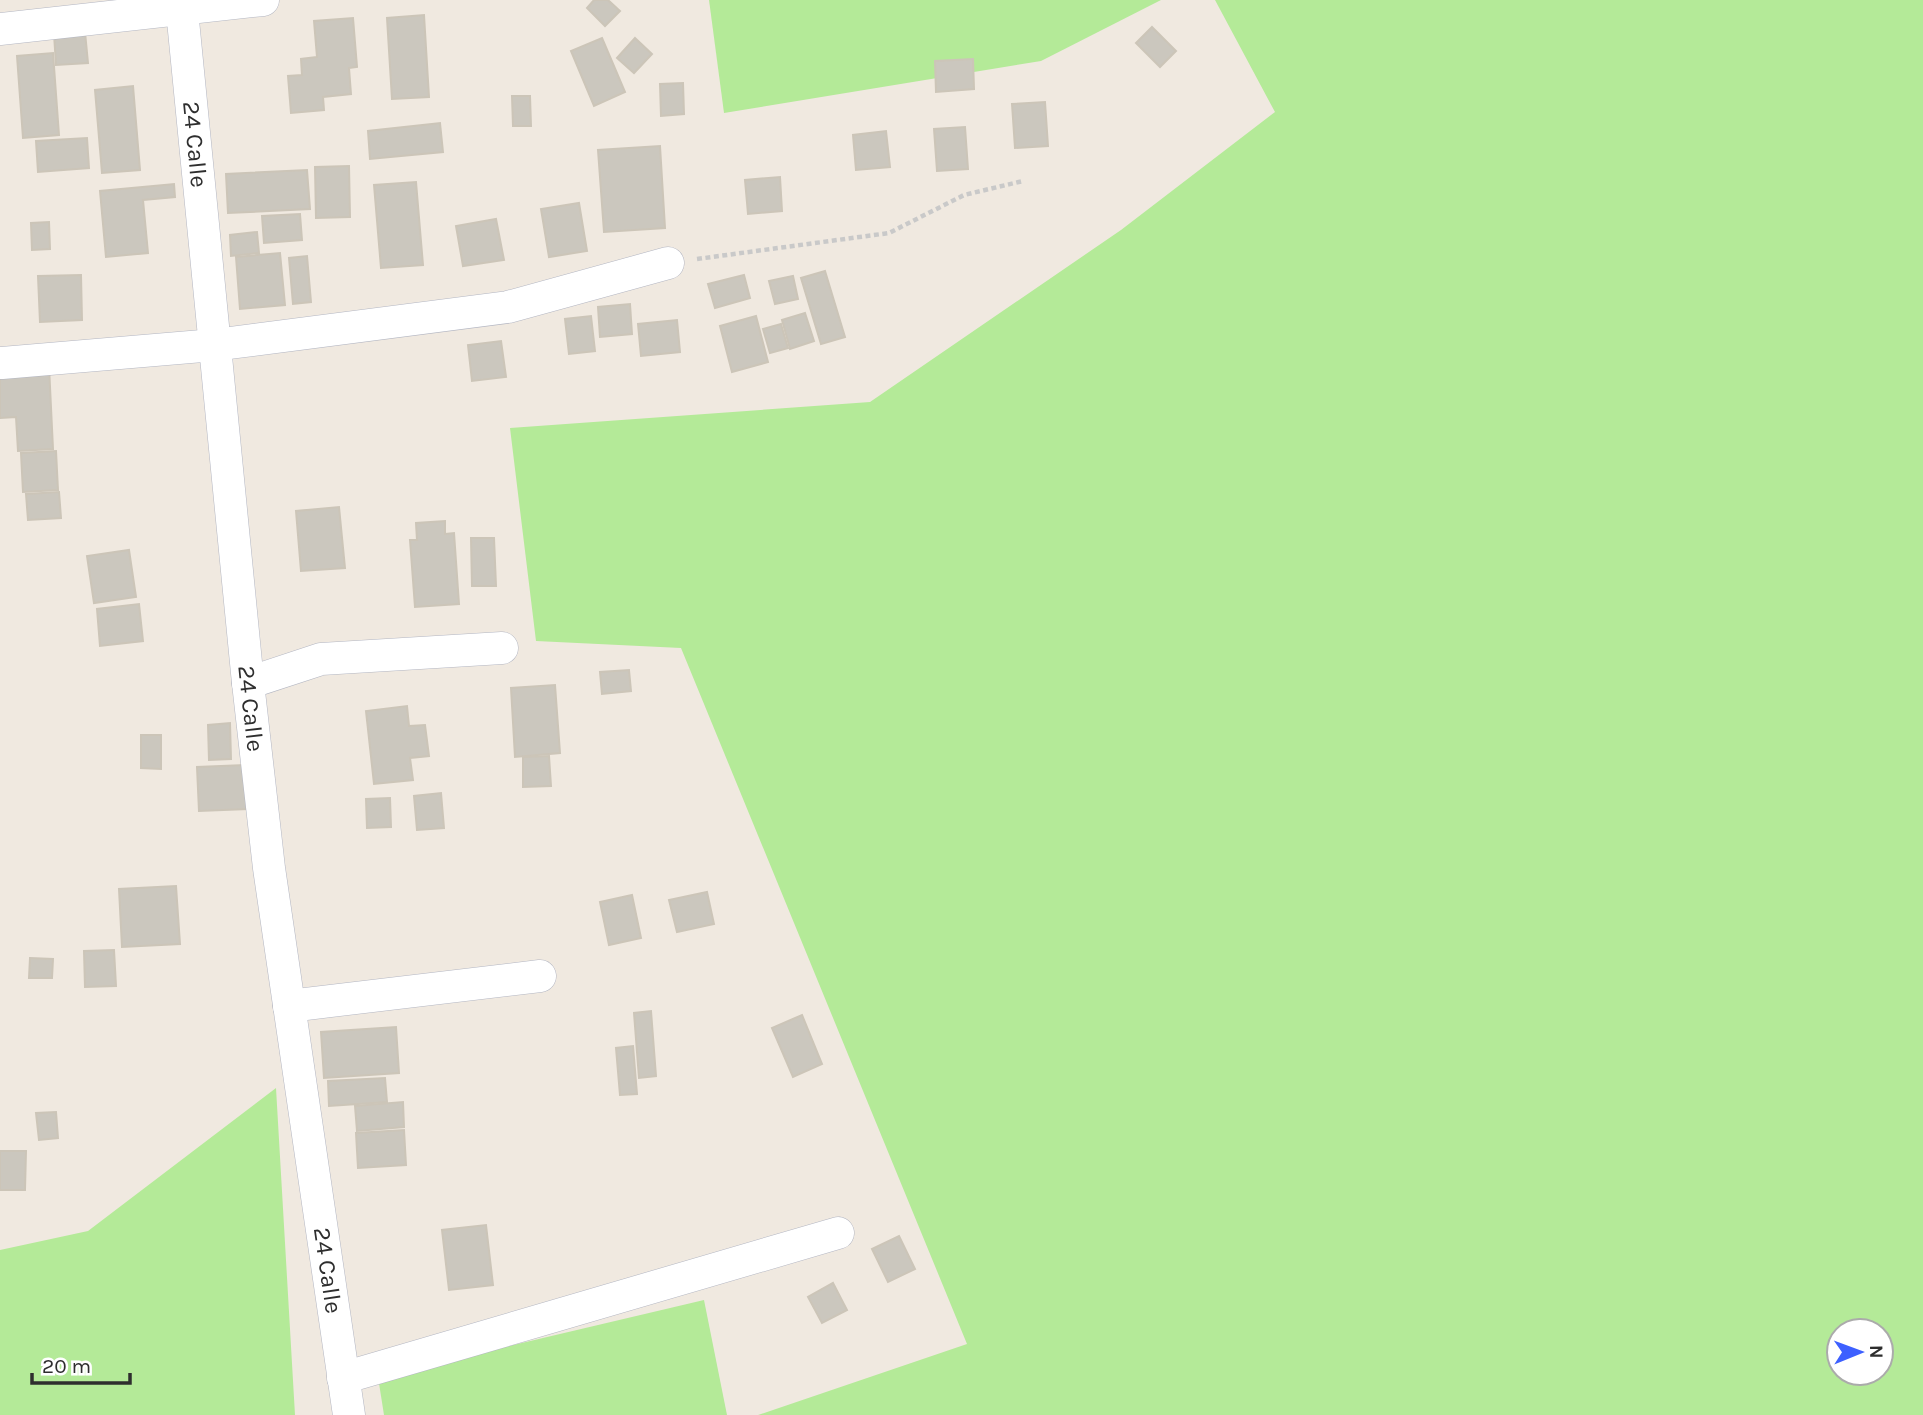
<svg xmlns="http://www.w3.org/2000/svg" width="1923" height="1415" font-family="Karla,sans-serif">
<rect width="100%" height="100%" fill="#f0e9e0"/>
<g fill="#b4ea98" fill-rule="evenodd">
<path d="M709,0H1161L1041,61L724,113Z"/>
<path d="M1215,0H1923V1415H758L967,1344L681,648L536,641L510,428L870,402L1121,230L1275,112ZM1839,1331H1881V1373H1839Z"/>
<path d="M276,1088L295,1415H0V1250L88,1231Z"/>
<path d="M704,1300L727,1415H384L378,1377Z"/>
</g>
<g fill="#cbc7be" stroke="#ccc5b8" stroke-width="2">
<path d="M594,0H608L620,11L605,26L587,8Z"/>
<path d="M424,15L429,97L392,99L387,18Z"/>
<path d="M353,18L357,67L349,68L351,94L323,97L324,110L291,113L288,76L302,75L301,59L317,57L314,21Z"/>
<path d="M1152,27L1176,51L1160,67L1136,43Z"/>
<path d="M85,32L88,63L56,65L54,34Z"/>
<path d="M602,38L625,92L594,106L571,51Z"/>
<path d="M635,38L652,54L634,73L617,58Z"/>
<path d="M53,53L59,135L23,138L17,56Z"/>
<path d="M973,59L974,89L936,92L935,61Z"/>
<path d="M683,83L684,114L661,116L660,84Z"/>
<path d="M133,86L140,170L102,173L95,90Z"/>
<path d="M512,96H530L531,126H513Z"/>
<path d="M1045,102L1048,146L1015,148L1012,104Z"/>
<path d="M440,123L443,152L370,159L368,131Z"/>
<path d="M965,127L968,169L937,171L934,129Z"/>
<path d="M886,131L890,167L856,170L853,135Z"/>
<path d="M87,138L89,168L38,172L36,141Z"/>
<path d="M660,146L665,228L604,232L598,150Z"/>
<path d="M349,166L350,217L316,218L315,167Z"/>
<path d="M307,170L310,209L228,213L226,174Z"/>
<path d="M780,177L782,211L748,214L745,180Z"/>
<path d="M416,182L423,265L381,268L374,185Z"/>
<path d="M174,184L175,197L143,200L148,253L106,257L100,191Z"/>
<path d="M579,203L587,251L549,257L541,209Z"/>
<path d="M300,214L302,240L264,243L262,216Z"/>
<path d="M496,219L504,260L463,266L456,226Z"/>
<path d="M49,222L50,249L32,250L31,223Z"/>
<path d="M257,232L259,253L231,256L230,235Z"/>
<path d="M280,253L285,305L240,309L236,257Z"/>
<path d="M307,256L311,302L293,304L289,258Z"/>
<path d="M825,271L845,337L821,344L801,278Z"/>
<path d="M81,275L82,320L40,322L38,276Z"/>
<path d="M744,275L750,298L715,308L708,284Z"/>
<path d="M793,276L798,299L775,304L769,281Z"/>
<path d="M630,304L632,334L600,337L598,307Z"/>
<path d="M805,313L814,341L790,349L782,320Z"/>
<path d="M591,316L595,351L569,354L565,319Z"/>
<path d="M756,316L768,362L732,372L720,326Z"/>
<path d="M677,320L680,352L641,356L638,324Z"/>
<path d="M781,324L788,348L770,353L763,329Z"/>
<path d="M501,341L506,377L472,381L468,345Z"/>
<path d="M49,366L53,449L18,451L16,417L0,418V369Z"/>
<path d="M56,451L58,490L23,492L21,453Z"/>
<path d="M59,492L61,518L28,520L26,494Z"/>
<path d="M339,507L345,568L301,571L296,511Z"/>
<path d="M445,521V534L454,533L459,604L415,607L410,540H417L416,523Z"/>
<path d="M471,538H494L496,586H472Z"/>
<path d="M129,550L136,597L94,603L87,556Z"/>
<path d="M139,604L143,641L100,646L97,609Z"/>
<path d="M629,670L631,691L602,694L600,672Z"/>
<path d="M555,685L560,753L515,757L511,688Z"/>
<path d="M407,706L409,726L425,725L429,756L410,758L413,780L374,784L366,711Z"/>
<path d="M230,723L231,759L209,760L208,725Z"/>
<path d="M141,735H161V769L141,768Z"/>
<path d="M549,756L551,786L523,787V757Z"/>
<path d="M245,765L248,809L199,811L197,767Z"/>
<path d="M441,793L444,828L417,830L414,796Z"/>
<path d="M390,798L391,827L367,828L366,799Z"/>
<path d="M176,886L180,944L122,947L119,889Z"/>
<path d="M707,892L714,924L677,932L669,900Z"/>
<path d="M632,895L641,938L609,945L600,902Z"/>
<path d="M114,950L116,986L85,987L84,951Z"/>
<path d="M30,958L53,959L52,978H29Z"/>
<path d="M651,1011L656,1076L639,1078L634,1013Z"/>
<path d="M802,1015L822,1064L793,1077L772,1028Z"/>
<path d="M396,1027L399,1073L324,1078L321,1032Z"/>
<path d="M633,1046L637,1094L620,1095L616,1048Z"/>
<path d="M385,1078L387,1102L329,1106L328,1081Z"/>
<path d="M403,1102L404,1127L357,1131L355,1106Z"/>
<path d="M56,1112L58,1138L39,1140L36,1113Z"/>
<path d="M404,1130L406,1165L358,1168L356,1133Z"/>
<path d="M0,1151H26L25,1190H0Z"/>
<path d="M486,1225L493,1285L449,1290L442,1230Z"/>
<path d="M899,1236L915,1269L888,1282L872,1249Z"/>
<path d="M833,1283L847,1310L822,1323L808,1297Z"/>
</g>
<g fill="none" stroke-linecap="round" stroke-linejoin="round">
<g stroke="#b3b6c2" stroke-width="33">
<g id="minor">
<path id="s1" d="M181,0L248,683L269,868L349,1415"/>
<path d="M0,29L263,0"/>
<path d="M2,363L214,345L508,307L668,263"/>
<path d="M248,683L321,659L502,648"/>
<path d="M289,1006L540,976"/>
<path d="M343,1378L838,1233"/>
</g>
</g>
<path stroke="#c9c9c9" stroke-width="4.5" stroke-dasharray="5 3.5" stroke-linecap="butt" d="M697,259L889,233L964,195L1023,181"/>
<use href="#minor" stroke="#fff" stroke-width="32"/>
</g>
<g text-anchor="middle" stroke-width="5" stroke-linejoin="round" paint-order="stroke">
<g font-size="24" fill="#2e2e2e" stroke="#fff">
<text dy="8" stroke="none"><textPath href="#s1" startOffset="145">24 Calle</textPath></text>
<text dy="8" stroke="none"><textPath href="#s1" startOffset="712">24 Calle</textPath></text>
<text dy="8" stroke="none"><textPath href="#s1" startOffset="1279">24 Calle</textPath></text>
</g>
</g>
<g transform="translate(1860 1352) rotate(89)"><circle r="33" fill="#ffffff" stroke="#ababab" stroke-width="2"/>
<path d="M0-5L12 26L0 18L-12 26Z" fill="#3d60ff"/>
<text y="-10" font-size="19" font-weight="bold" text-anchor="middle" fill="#2e2e2e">N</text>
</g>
<path d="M32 1373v10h98v-10" fill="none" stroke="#2e2e2e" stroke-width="3.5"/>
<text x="42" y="1373" font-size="21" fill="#2e2e2e" stroke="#ffffff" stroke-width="5" paint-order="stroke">20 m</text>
</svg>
